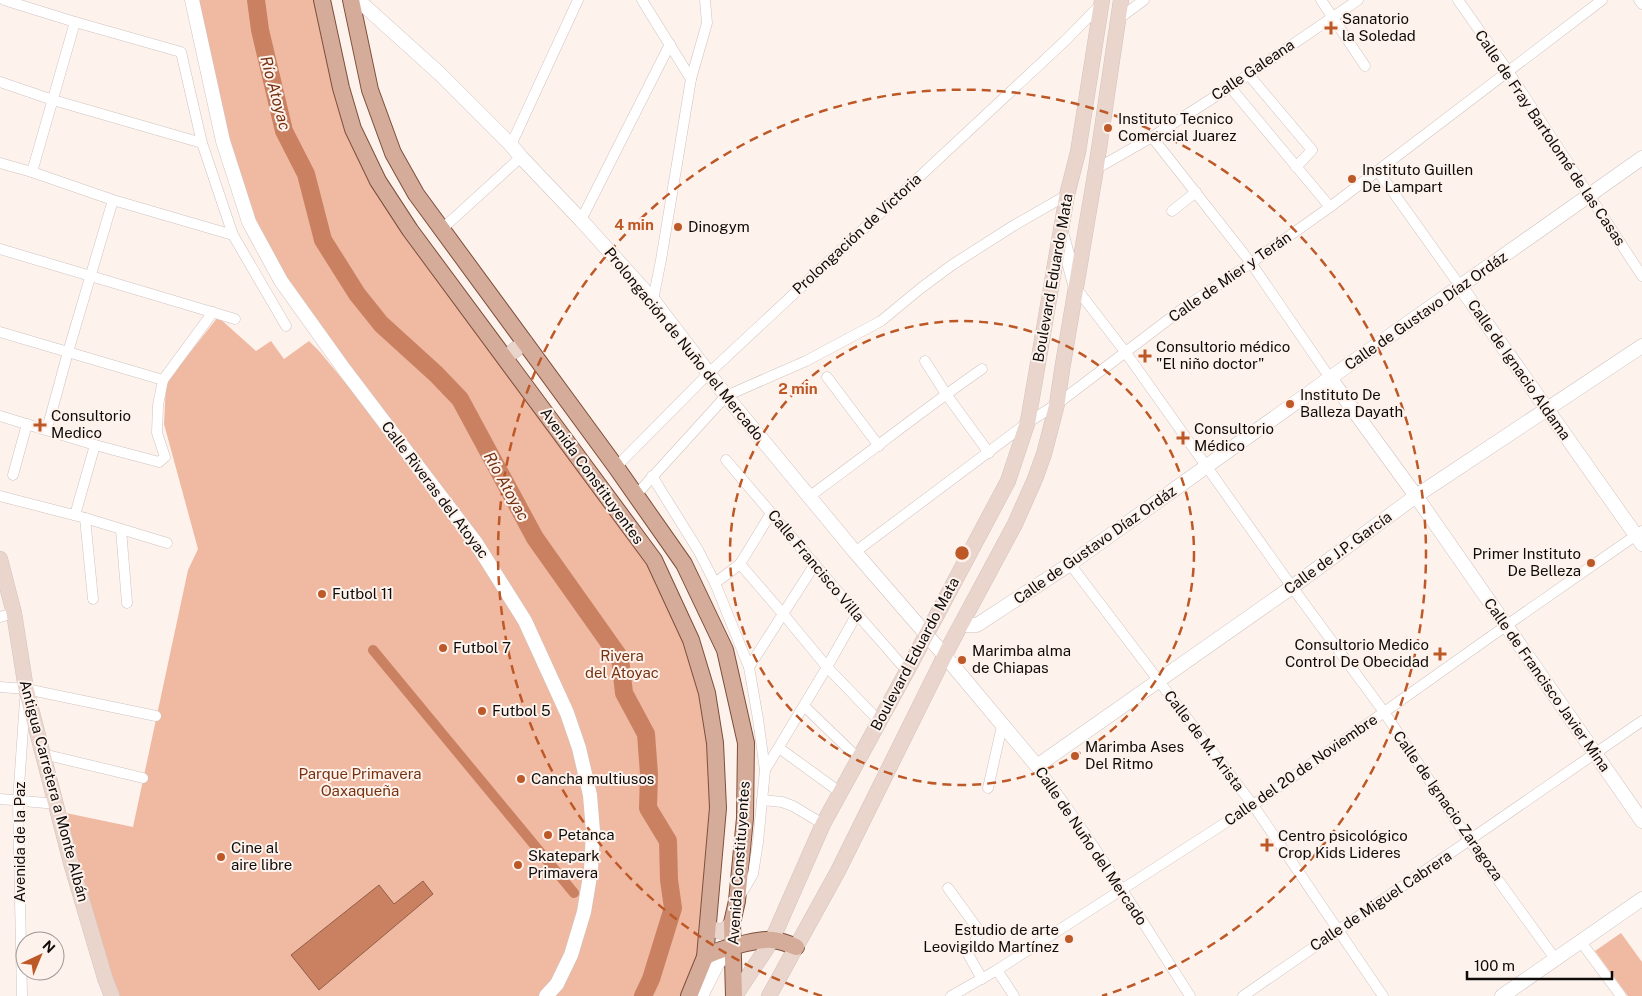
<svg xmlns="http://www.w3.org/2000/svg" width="1642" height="996" font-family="'Public Sans',sans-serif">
<rect width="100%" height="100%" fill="#fef2ed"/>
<g fill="#f0b9a2">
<path d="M193,0H322L353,129L410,230L654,560L691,640L718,808L702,966L683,996H556L570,944L565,957L541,996H116L101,952L66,813L133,827L188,570L198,549L164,424L166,383L218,317L256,351L271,341L284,359L309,341L320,352L404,454L249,222Z"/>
<path d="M1621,933L1642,962V996H1628L1595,951Z"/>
</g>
<path fill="#ca8161" stroke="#925e47" d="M423,881L433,894L319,990L291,955L379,885L394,904Z"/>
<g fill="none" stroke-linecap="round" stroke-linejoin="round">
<path stroke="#ca8161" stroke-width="10" d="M373,650L574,893"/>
<path stroke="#ca8161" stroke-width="18" d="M256,0L260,30L284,131L306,174L323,240L357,294L381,324L436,374L460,399L535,538L620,658L624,693L646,734L649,774L648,808L668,841L669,880L673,908L651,979L643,996"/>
<g stroke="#cfc3bf" stroke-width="11">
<g id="minor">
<path d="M4,0L75,22L181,52L202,143L233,235L286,326"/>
<path d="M642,0L691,79"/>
<path d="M1321,0L1365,66"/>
<path d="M1458,0L1508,71L1642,276"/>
<path d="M1639,0L1642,4"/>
<path d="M1117,20L1144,0"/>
<path d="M1248,74L1312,150L1296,167"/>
<path d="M0,82L53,100L202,143"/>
<path d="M1230,87L1330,207"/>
<path d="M1152,137L1251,263L1330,378"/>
<path d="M511,145L578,0"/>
<path d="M0,163L32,172L113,200L233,235"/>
<path d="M1096,169L1152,137L1230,87L1358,0"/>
<path d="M1378,171L1460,286"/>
<path d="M32,172L75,22"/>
<path d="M1172,211L1196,192"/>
<path d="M581,220L670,44"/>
<path d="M442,229L521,157"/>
<path d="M0,249L235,319"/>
<path d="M1076,288L1126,353L1292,587L1384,712L1469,840L1556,960"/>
<path d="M653,300L661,260L691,79L707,23L705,0"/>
<path d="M0,332L163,380"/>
<path d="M925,361L946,394L989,453"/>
<path d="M827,377L879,446"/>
<path d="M0,416L95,445L159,462L165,457L157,433L158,405L163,380L213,312"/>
<path d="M47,429L68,352L113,200"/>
<path d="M726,460L857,614L907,671"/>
<path d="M616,467L709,373L1067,39L1101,4"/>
<path d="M13,475L27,424"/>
<path d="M652,476L698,550L715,583L749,667L758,719L765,770L758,842L753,874L740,896"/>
<path d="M636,495L726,396L806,361L881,321L921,288L952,265L1013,226L1067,195"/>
<path d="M0,496L85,518L167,543"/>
<path d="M810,496C868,454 924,409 982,369"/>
<path d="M75,515L95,445"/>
<path d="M85,518L93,599"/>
<path d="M121,529L127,603"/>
<path d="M855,552L1027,423L1057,404L1185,307L1251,263L1330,207L1602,0"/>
<path d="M740,564L784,615L827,667L880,722"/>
<path d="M1070,564L1253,805L1383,996"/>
<path d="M715,583L740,564L771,513"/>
<path d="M0,617L14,613"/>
<path d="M749,667L815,564"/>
<path d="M0,687L26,689L156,716"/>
<path d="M804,706L859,759"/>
<path d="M779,748L841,793"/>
<path d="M43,754L143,778"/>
<path d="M1037,766C1092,840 1140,918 1190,996"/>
<path d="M765,770L827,667L857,614"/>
<path d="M988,788L1002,726"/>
<path d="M0,799L57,804"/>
<path d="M762,800L782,802L793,806L823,824"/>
<path d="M948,888L980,932L968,954L982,979"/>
<path d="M1581,942L1621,996"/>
<path d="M997,970L1014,996"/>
<path d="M22,996L18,801L25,700"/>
<path d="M951,996L997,970L1253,805L1507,625L1642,531"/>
<path d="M1243,996L1642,721"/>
</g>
</g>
<g stroke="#cfc3bf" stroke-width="15">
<g id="tertiary">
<path d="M192,0L223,141L249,222L281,281L344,369L476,543L525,621L567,713L579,748L590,795L593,831L591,870L584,912L571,955L557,984L546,996"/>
<path d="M358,0L440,74L511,145L521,157L581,220L653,300L726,396L855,552L945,656L1037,766L1292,587L1416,496L1642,346"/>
<path d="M1061,232L1076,288"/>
<path d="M1460,286L1642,544"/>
<path d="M1330,378L1416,496L1642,821"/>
<path d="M960,625H977L1070,564L1330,378L1642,158"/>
<path d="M701,996L717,964L732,946"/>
<path d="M1502,996L1642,899"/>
</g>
</g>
<g stroke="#cfc3bf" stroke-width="16">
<g id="secondary">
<path d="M505,358L525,342"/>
<path d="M0,559L14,613L26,689L71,863L105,978L112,996"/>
<path d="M708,925L714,930L723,932L732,923"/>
<path d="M735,996L772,940L823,824L907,671L1008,481L1028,421L1067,195L1078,152L1102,0"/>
<path d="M769,996L838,871L950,645L1015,524L1035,479L1044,454L1057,404L1062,370L1096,169L1121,0"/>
</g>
</g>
<g stroke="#7d4f3b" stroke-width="18">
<g id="primary">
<path d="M322,0L341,88L353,129L378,181L410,230L654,560L691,640L707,693L715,743L718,808L705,957L689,996"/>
<path d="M351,0L370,90L393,153L416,194L616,467L684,564L725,650L746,743L745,818L737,901L732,923L734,996"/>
<path d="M705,957C714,950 761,938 773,940C781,941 789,944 796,947"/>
</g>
</g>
<use href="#minor" stroke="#fff" stroke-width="10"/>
<use href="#tertiary" stroke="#fff" stroke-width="14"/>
<use href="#secondary" stroke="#ead5cc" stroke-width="15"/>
<use href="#primary" stroke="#d5ac9a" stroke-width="16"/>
</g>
<g fill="none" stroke="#bd5827" stroke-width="2.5" stroke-dasharray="9 6">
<circle cx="962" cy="553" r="232"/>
<path d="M822 996A464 464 0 1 1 1102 996"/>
</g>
<g fill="#bd5827" stroke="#fef2ed" stroke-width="2">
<path d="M1328.5 20.5h5v5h5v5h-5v5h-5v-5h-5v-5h5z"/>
<circle cx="1108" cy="128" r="5"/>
<circle cx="1352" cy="179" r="5"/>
<circle cx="678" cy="227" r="5"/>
<path d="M1142.5 348.5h5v5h5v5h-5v5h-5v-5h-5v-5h5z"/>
<circle cx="1290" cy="404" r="5"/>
<path d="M37.5 417.5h5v5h5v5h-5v5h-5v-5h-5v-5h5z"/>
<path d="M1180.5 430.5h5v5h5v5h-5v5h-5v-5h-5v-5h5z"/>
<circle cx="1591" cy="563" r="5"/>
<circle cx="322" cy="594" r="5"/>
<circle cx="443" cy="648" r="5"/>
<path d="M1437.5 646.5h5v5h5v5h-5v5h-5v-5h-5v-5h5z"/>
<circle cx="962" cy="660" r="5"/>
<circle cx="482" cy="711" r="5"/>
<circle cx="1075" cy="756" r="5"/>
<circle cx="521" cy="779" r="5"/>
<circle cx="548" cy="835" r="5"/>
<path d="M1264.5 837.5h5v5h5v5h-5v5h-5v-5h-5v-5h5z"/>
<circle cx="221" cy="857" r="5"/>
<circle cx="518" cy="865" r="5"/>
<circle cx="1069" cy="939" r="5"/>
</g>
<g text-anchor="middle" stroke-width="4" stroke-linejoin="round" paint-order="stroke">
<g font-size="15" fill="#0e0b09" stroke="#fef2ed" text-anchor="start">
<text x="1342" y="24">Sanatorio<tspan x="1342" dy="17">la Soledad</tspan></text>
<text x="1118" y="124">Instituto Tecnico<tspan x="1118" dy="17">Comercial Juarez</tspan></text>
<text x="1362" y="175">Instituto Guillen<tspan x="1362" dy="17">De Lampart</tspan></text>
<text x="688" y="232">Dinogym</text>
<text x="1156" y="352">Consultorio médico<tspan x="1156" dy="17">"El niño doctor"</tspan></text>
<text x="1300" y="400">Instituto De<tspan x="1300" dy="17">Balleza Dayath</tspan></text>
<text x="51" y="421">Consultorio<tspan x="51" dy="17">Medico</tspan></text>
<text x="1194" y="434">Consultorio<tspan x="1194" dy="17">Médico</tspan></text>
<text x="1581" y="559" text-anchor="end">Primer Instituto<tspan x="1581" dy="17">De Belleza</tspan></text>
<text x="332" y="599">Futbol 11</text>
<text x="1429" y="650" text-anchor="end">Consultorio Medico<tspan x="1429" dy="17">Control De Obecidad</tspan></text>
<text x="453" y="653">Futbol 7</text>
<text x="972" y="656">Marimba alma<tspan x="972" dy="17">de Chiapas</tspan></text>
<text x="492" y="716">Futbol 5</text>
<text x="1085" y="752">Marimba Ases<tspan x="1085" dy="17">Del Ritmo</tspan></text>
<text x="531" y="784">Cancha multiusos</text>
<text x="558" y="840">Petanca</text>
<text x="1278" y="841">Centro psicológico<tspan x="1278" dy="17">Crop Kids Lideres</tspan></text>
<text x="231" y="853">Cine al<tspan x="231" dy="17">aire libre</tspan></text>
<text x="528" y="861">Skatepark<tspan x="528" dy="17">Primavera</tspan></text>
<text x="1059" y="935" text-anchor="end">Estudio de arte<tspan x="1059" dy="17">Leovigildo Martínez</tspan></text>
</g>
<g font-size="15" fill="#0e0b09" stroke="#fef2ed">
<text transform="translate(1253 70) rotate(-34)" y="5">Calle Galeana</text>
<text transform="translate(1550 138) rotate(56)" y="5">Calle de Fray Bartolomé de las Casas</text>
<text transform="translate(857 234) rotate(-43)" y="5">Prolongación de Victoria</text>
<text transform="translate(1230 277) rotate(-35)" y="5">Calle de Mier y Terán</text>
<text transform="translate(1053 278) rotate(-80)" y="5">Boulevard Eduardo Mata</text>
<text transform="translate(1426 311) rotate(-35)" y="5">Calle de Gustavo Díaz Ordáz</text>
<text transform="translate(684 344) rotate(51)" y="5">Prolongación de Nuño del Mercado</text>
<text transform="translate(1519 370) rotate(55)" y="5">Calle de Ignacio Aldama</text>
<text transform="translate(592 476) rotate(54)" y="5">Avenida Constituyentes</text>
<text transform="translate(435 490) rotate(53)" y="5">Calle Riveras del Atoyac</text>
<text transform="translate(1095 545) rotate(-35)" y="5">Calle de Gustavo Díaz Ordáz</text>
<text transform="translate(1338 553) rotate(-36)" y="5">Calle de J.P. García</text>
<text transform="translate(816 566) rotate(50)" y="5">Calle Francisco Villa</text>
<text transform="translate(915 654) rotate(-62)" y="5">Boulevard Eduardo Mata</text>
<text transform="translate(1547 685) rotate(55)" y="5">Calle de Francisco Javier Mina</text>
<text transform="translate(1204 741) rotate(53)" y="5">Calle de M. Arista</text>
<text transform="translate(1301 770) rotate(-35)" y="5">Calle del 20 de Noviembre</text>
<text transform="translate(54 791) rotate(75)" y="5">Antigua Carretera a Monte Albán</text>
<text transform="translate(1448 806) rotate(55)" y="5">Calle de Ignacio Zaragoza</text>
<text transform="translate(20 842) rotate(-90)" y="5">Avenida de la Paz</text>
<text transform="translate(1091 846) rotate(56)" y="5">Calle de Nuño del Mercado</text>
<text transform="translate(739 863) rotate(-86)" y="5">Avenida Constituyentes</text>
<text transform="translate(1381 901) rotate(-34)" y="5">Calle de Miguel Cabrera</text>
</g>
<g font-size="15" fill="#731" stroke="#fef2ed">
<text x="622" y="661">Rivera<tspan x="622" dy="17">del Atoyac</tspan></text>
<text x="360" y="779">Parque Primavera<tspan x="360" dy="17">Oaxaqueña</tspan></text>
</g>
<g font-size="16" font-style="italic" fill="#75310f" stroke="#fef2ed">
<text transform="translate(276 93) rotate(75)" y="6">Río Atoyac</text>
<text transform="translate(507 486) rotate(61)" y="6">Río Atoyac</text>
</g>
</g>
<circle cx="962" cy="553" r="8" fill="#bd5827" stroke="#fef2ed" stroke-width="2.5"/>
<g font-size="15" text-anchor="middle" font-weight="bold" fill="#bd5827" stroke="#fef2ed" stroke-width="4" stroke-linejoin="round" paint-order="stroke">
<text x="634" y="230">4 min</text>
<text x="798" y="394">2 min</text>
</g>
<g transform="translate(40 956) rotate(44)"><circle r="24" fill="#fef2ed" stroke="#9e9692"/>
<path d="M0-4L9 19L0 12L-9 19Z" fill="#bd5827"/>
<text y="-8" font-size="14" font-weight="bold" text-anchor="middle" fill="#0e0b09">N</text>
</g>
<path d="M1467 971v8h145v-8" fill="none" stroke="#0e0b09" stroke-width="2.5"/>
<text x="1474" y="971" font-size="15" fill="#0e0b09" stroke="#fef2ed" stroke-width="4" paint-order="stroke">100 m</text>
</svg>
